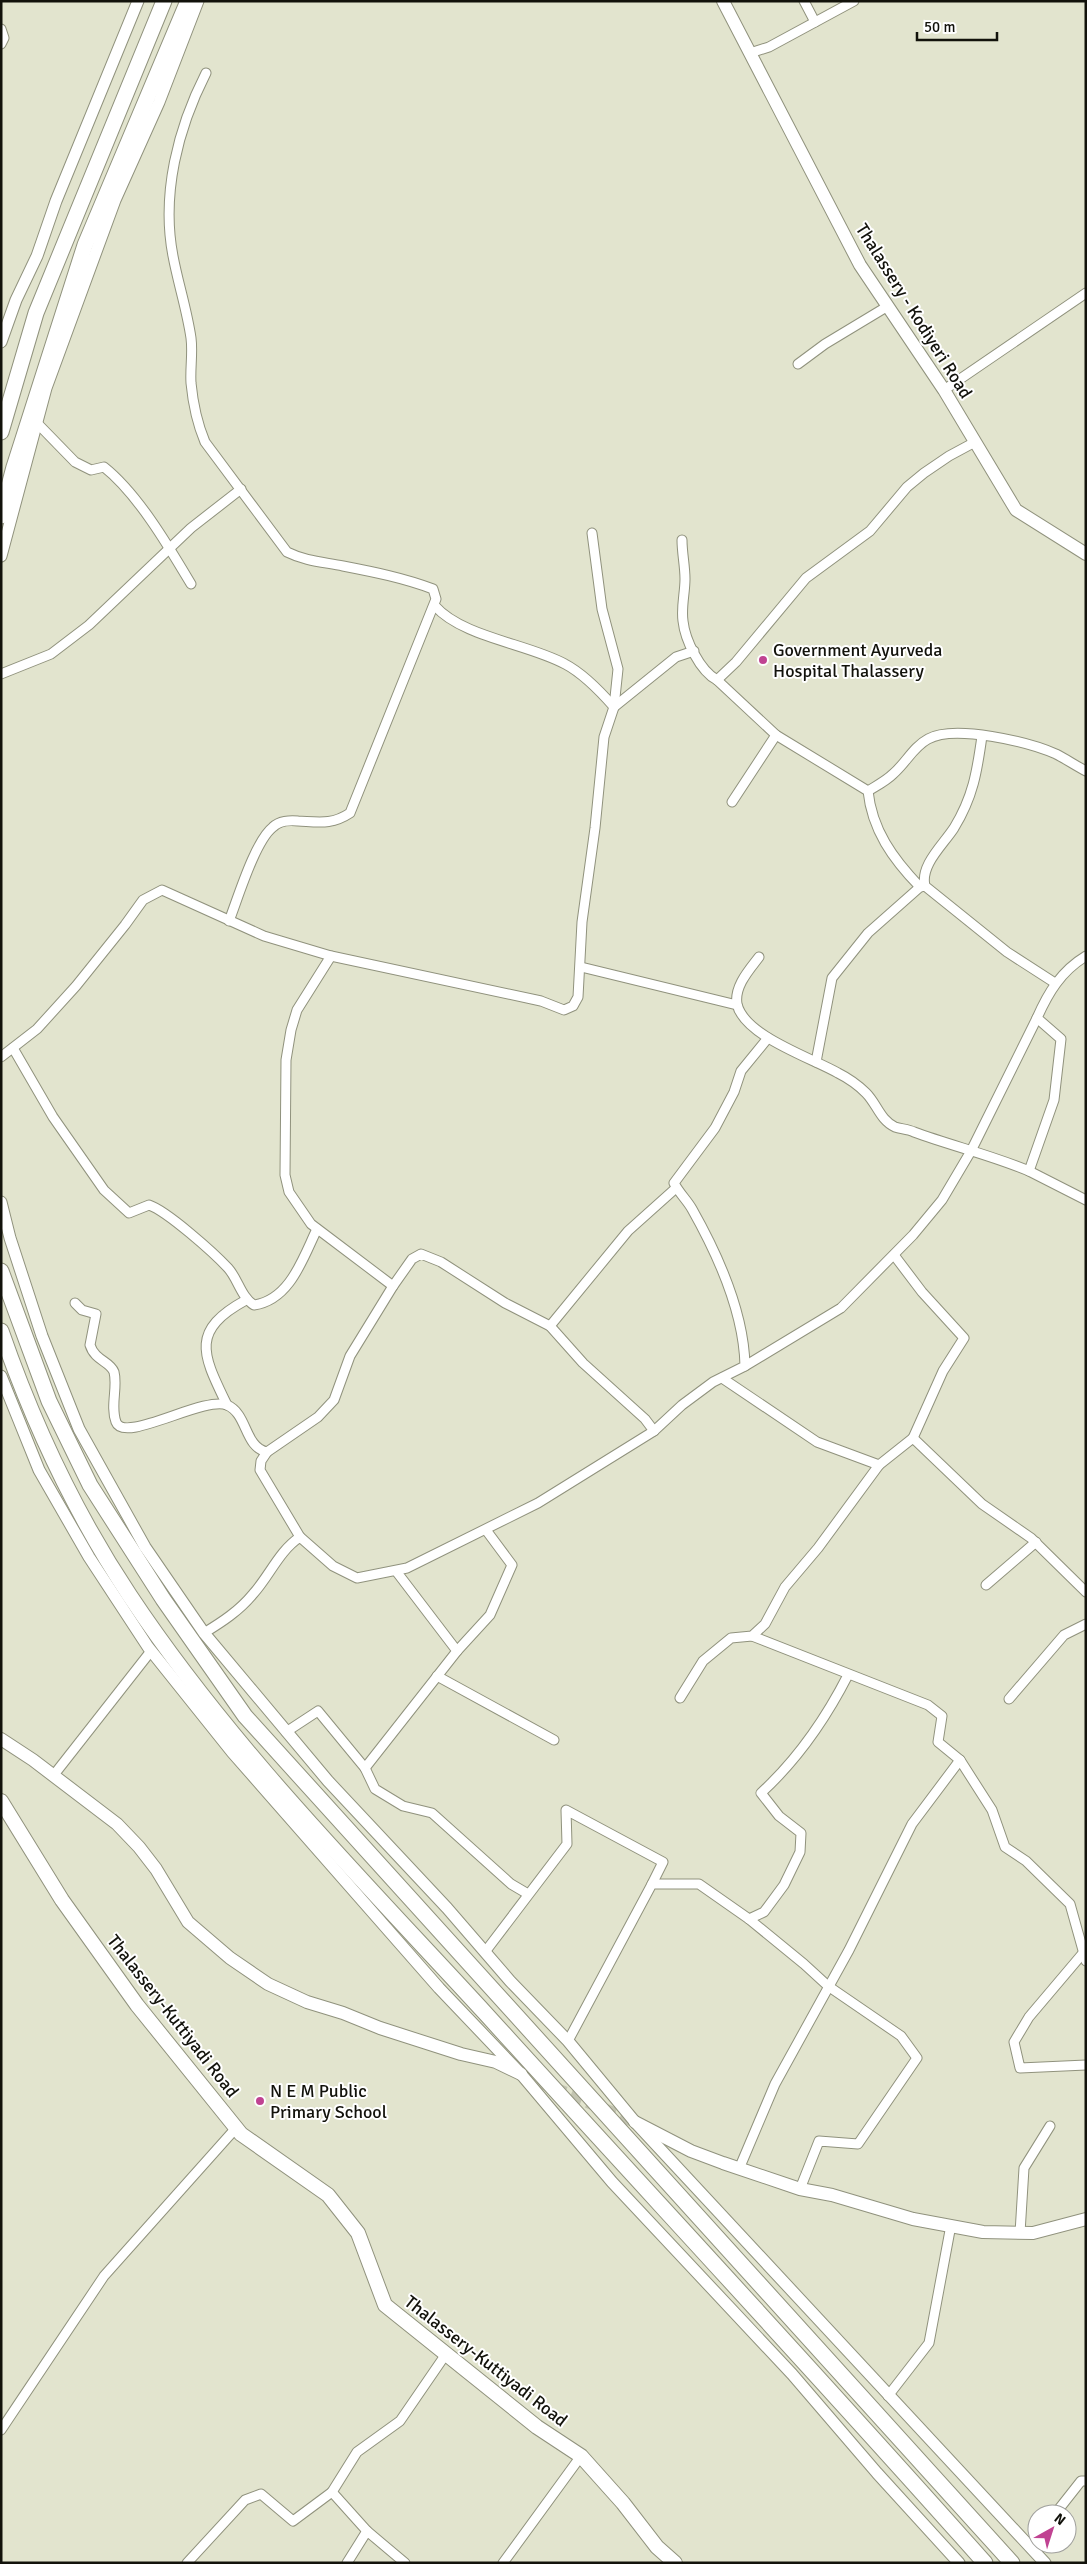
<svg xmlns="http://www.w3.org/2000/svg" width="1087" height="2564" font-family="Signika,sans-serif">
<rect width="100%" height="100%" fill="#e2e4ce"/>
<g fill="none" stroke-linecap="round" stroke-linejoin="round">
<path stroke="#c3c4b1" stroke-width="12" stroke-dasharray="12 6" stroke-linecap="butt" d="M521,2074L635,2122"/>
<g stroke="#90927d" stroke-width="11">
<g id="minor">
<path d="M804,1L815,22"/>
<path d="M1,29L4,38L1,44"/>
<path d="M750,53L769,47L854,1"/>
<path d="M206,73C178,128 161,194 173,256C178,283 187,310 191,338C193,353 190,368 191,383C193,404 197,423 205,442L287,552C305,561 323,562 343,566C374,572 404,578 433,589L436,599L350,813C332,825 319,822 298,821C290,820 279,821 273,827C255,841 238,898 229,921"/>
<path d="M798,364L825,344L888,306"/>
<path d="M944,390L1086,293"/>
<path d="M37,423L75,462L91,470L104,467C138,494 169,547 191,584"/>
<path d="M682,540C682,553 685,566 685,579C685,593 681,607 683,621C685,640 700,671 717,680L736,662L806,578L870,531L907,487L924,473L949,456L975,442"/>
<path d="M435,606C462,637 529,644 565,664C584,674 600,691 614,707"/>
<path d="M1,674L51,654L89,625L191,528L241,489"/>
<path d="M717,680L776,735L868,791C872,830 893,859 920,887"/>
<path d="M614,707L676,657L694,651"/>
<path d="M982,736C977,772 973,797 954,828C943,845 920,865 925,886L1007,952L1055,983"/>
<path d="M868,791C876,786 886,781 893,774C906,763 913,747 928,739C954,724 1029,742 1056,754C1066,759 1076,766 1086,771"/>
<path d="M732,802L776,735"/>
<path d="M759,957C750,969 734,986 737,1004C744,1036 812,1058 838,1073C848,1078 858,1085 866,1093C877,1104 880,1120 895,1127C901,1129 908,1129 914,1132C952,1146 991,1155 1029,1171L1054,1100L1061,1039L1037,1018C1048,993 1061,971 1086,956"/>
<path d="M581,967L737,1005"/>
<path d="M13,1048L53,1117L104,1190L129,1213L149,1205C167,1211 214,1253 228,1268C238,1279 241,1297 254,1305C290,1300 303,1258 317,1229"/>
<path d="M1,1057L37,1029L76,986L125,925L143,900L162,890L264,936L331,956L541,1001L564,1010L573,1006L578,997L582,922L595,828L604,737L614,707L618,669L602,609L592,533"/>
<path d="M816,1062L832,978L868,933L920,887L925,886"/>
<path d="M1029,1171L1086,1200"/>
<path d="M894,1255L922,1292L964,1338L943,1371L913,1438"/>
<path d="M393,1286L412,1259L421,1254L441,1262L505,1303L550,1326L583,1363L645,1419L654,1431"/>
<path d="M75,1303L82,1310L96,1314L90,1345C95,1361 110,1361 114,1372C118,1387 110,1406 116,1422C124,1444 203,1396 227,1405C248,1414 244,1447 267,1452L318,1417L334,1400L350,1356L393,1286L311,1224L289,1192L285,1175L286,1060L291,1030L297,1010L331,956"/>
<path d="M550,1326L628,1231L676,1188"/>
<path d="M745,1366L841,1308L913,1235L942,1200L971,1151L1037,1018"/>
<path d="M722,1378L817,1442L879,1465L913,1438L982,1504L1031,1538L1086,1592"/>
<path d="M227,1405C203,1355 189,1331 246,1300"/>
<path d="M267,1452L261,1461L260,1470L300,1537"/>
<path d="M986,1585L1036,1542"/>
<path d="M204,1633C222,1622 239,1611 253,1594C270,1575 279,1551 300,1537L333,1566L357,1578L407,1568L538,1503L654,1431L682,1405L713,1382L745,1366C744,1312 718,1255 692,1209C687,1200 679,1193 674,1183L715,1128L734,1092L741,1071L768,1038"/>
<path d="M457,1651L490,1615L512,1565L486,1530"/>
<path d="M437,1676L554,1740"/>
<path d="M680,1698L703,1661L731,1638L752,1636L765,1624L785,1587L818,1548L879,1465"/>
<path d="M1009,1699L1064,1635L1086,1624"/>
<path d="M286,1732L318,1711L365,1768L375,1789L403,1806L432,1813L511,1884L528,1894"/>
<path d="M960,1760L992,1810L1005,1847L1026,1861L1070,1904L1086,1961"/>
<path d="M365,1768L457,1651L396,1571"/>
<path d="M53,1776L151,1651"/>
<path d="M749,1919L764,1912L784,1885L800,1852L801,1833L779,1816L761,1793C798,1759 825,1720 848,1675"/>
<path d="M485,1952L567,1844L566,1810L663,1862L652,1884"/>
<path d="M1084,1952L1029,2017L1014,2042L1020,2068L1086,2065"/>
<path d="M568,2041L652,1884H699L749,1919L804,1964L828,1986L901,2036L917,2058L858,2144L819,2141L800,2189"/>
<path d="M739,2169L775,2084L849,1950L912,1824L960,1760L938,1742L942,1716L928,1705L752,1636"/>
<path d="M1020,2233L1024,2168L1050,2126"/>
<path d="M888,2396L929,2343L951,2225"/>
<path d="M1,2430L104,2276L236,2128"/>
<path d="M332,2492L357,2452L400,2421L446,2354"/>
<path d="M1055,2514L1081,2481H1086"/>
<path d="M187,2563L245,2500L261,2494L293,2521L332,2492L367,2531"/>
<path d="M347,2563L367,2531L405,2563"/>
<path d="M503,2563L581,2456"/>
</g>
</g>
<g stroke="#90927d" stroke-width="13">
<g id="tertiary">
<path d="M1,342L16,300L37,256L56,201L138,1"/>
<path d="M1,556L46,388L115,200L159,102L198,1"/>
<path d="M1,1202L10,1238L42,1336L79,1429L145,1547L204,1633L328,1781L447,1908L510,1981L568,2041L635,2122L1045,2563"/>
<path d="M1,1376L39,1470L89,1557L148,1647L232,1752L439,1988L521,2074L612,2182L792,2374L877,2473L959,2563"/>
</g>
</g>
<g stroke="#90927d" stroke-width="14">
<g id="secondary">
<path d="M723,1L860,265L944,390L1016,510L1086,554"/>
<path d="M1,1739L33,1760L117,1824L139,1847L156,1869L188,1922L230,1958L268,1984L307,2002L343,2013L380,2028L461,2054L496,2062L521,2074"/>
<path d="M635,2122L691,2151L723,2163L800,2189L832,2195L913,2219L983,2232L1033,2233L1086,2219"/>
</g>
</g>
<g stroke="#90927d" stroke-width="16">
<path id="primary" d="M1,1801L62,1900L137,2005L241,2134L328,2195L358,2233L385,2305L537,2427L581,2456L623,2503L657,2547L675,2563"/>
</g>
<g stroke="#90927d" stroke-width="17">
<g id="trunk">
<path d="M1,432L36,313L164,1"/>
<path d="M1,516L14,467L85,245L188,1"/>
<path d="M1,1271L49,1401L90,1485L163,1599L245,1716L1012,2563"/>
<path d="M1,1331C33,1423 76,1515 130,1596C231,1748 363,1880 486,2014C652,2197 821,2378 985,2563"/>
</g>
</g>
<use href="#minor" stroke="#fff" stroke-width="9"/>
<use href="#tertiary" stroke="#fff" stroke-width="11"/>
<use href="#secondary" stroke="#fff" stroke-width="12"/>
<use href="#primary" stroke="#fff" stroke-width="14"/>
<use href="#trunk" stroke="#fff" stroke-width="15"/>
</g>
<g fill="#c04392" stroke="#fff" stroke-width="2">
<circle cx="763" cy="660" r="5"/>
<circle cx="260" cy="2101" r="5"/>
</g>
<g text-anchor="middle" stroke-width="4" stroke-linejoin="round" paint-order="stroke">
<g font-size="18" fill="#12120b" stroke="#fff">
<text transform="translate(914 311) rotate(58)" y="6">Thalassery - Kodiyeri Road</text>
<text transform="translate(173 2016) rotate(52)" y="6">Thalassery-Kuttiyadi Road</text>
<text transform="translate(486 2361) rotate(38)" y="6">Thalassery-Kuttiyadi Road</text>
</g>
<g font-size="18" fill="#12120b" stroke="#fff" text-anchor="start">
<text x="773" y="656">Government Ayurveda<tspan x="773" dy="21">Hospital Thalassery</tspan></text>
<text x="270" y="2097">N E M Public<tspan x="270" dy="21">Primary School</tspan></text>
</g>
</g>
<rect width="1087" height="2564" fill="none" stroke="#12120b" stroke-width="5"/>
<g transform="translate(1052 2529) rotate(39)"><circle r="24" fill="#ffffff" stroke="#a0a09d"/>
<path d="M0-4L9 19L0 12L-9 19Z" fill="#c04392"/>
<text y="-8" font-size="14" font-weight="bold" text-anchor="middle" fill="#12120b">N</text>
</g>
<path d="M917 32v8h80v-8" fill="none" stroke="#12120b" stroke-width="2.5"/>
<text x="924" y="32" font-size="15" fill="#12120b" stroke="#ffffff" stroke-width="4" paint-order="stroke">50 m</text>
</svg>
